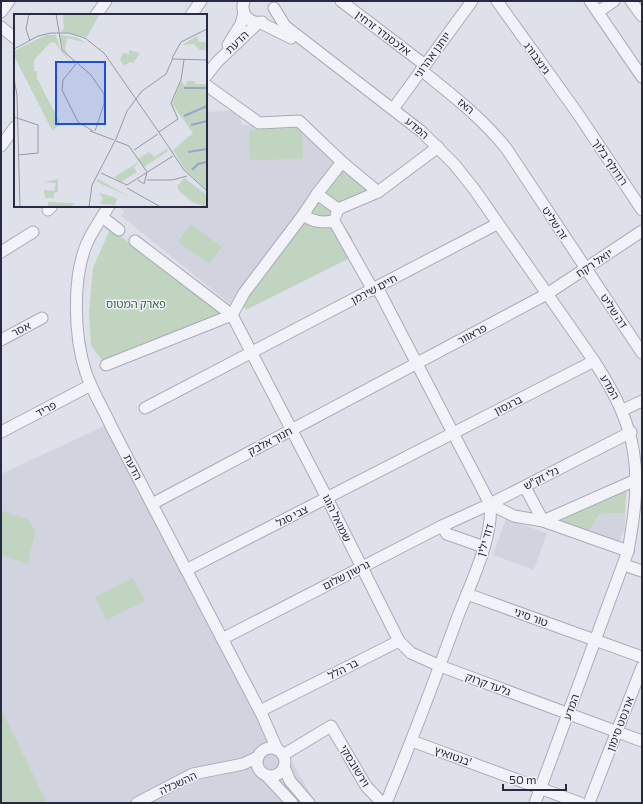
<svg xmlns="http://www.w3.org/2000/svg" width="643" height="804" font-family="Commissioner,'Noto Sans Hebrew',sans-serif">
<rect width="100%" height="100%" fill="#dfe1ea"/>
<g fill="#d1d3df">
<path d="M240,110L241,125L298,124L341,162L230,304L121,216L124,212L121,209L123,206H206V112Z"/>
<path d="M115,421L280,742L316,803H1V474Z"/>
<path d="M625,513V528L618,544L587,534L599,514Z"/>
<path d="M506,519L547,533L534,570L493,555Z"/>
</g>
<g fill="#c1d4c0">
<path d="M302,128L303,159L250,160L249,130Z"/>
<path d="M341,162L378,192L337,216L353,239L346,243L354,256L246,310L237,295Z"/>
<path d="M191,224L222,247L209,264L178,242Z"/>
<path d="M110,229L232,315L106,365L91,346L89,312L93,268Z"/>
<path d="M627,483L625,513L599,514L587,534L543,521Z"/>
<path d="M1,511L30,520L35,532L28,564L1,555Z"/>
<path d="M133,578L145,601L106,620L95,597Z"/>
<path d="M1,709L47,803H1Z"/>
</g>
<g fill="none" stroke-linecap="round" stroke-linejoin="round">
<g stroke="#a8aab8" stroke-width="13">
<g id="minor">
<path d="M244,1C240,14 249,24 262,22"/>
<path d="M341,1L425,65"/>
<path d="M497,1L578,114L642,210"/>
<path d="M590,1L642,77"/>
<path d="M631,1L642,16"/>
<path d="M274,8L285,26L422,132L454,164L474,189L594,361C639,430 643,470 628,551L535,803"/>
<path d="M1,12L9,1"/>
<path d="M598,12L614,1"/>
<path d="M96,15L106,1"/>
<path d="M191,15L201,1"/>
<path d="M261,23L291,38"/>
<path d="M1,27L15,38"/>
<path d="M228,45L241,24L244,13"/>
<path d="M421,70C452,95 481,117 506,148L642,353"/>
<path d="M206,76L217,62L258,23"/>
<path d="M206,85L259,123L299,121L342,162L378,192"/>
<path d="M393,109L472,1"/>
<path d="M1,146L15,127"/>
<path d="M317,194L342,162"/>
<path d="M109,206C101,218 93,230 87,243C72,278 74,337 86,373C92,391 103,408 111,426L262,715L277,749"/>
<path d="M338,209L378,192L438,147"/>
<path d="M48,210L52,206"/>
<path d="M303,215L317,194L338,209L336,215"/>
<path d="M102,217L119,230"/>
<path d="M135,241L232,315L327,498L399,641L411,653L440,666L642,741"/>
<path d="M1,252L33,232"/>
<path d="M377,287L490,504C494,536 470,585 458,616C435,679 412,741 386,803"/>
<path d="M1,340L42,318"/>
<path d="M106,365L232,315L244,293L303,215C314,222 321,223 334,221L373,290"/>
<path d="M145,408L497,224"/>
<path d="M623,410L642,401"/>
<path d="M1,432L91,385"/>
<path d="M525,487L543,521L638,479"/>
<path d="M152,504L547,294L642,231"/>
<path d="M490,504L514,516L543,521L628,551"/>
<path d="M442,526L447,534L484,547"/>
<path d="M624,565L642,571"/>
<path d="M186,570L594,361"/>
<path d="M467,594L642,657"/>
<path d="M222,639L442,526L490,504L631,432"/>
<path d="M260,711L399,641"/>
<path d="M412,741L580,803"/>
<circle cx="271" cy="762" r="14"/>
<path d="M283,755L331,726L366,786L382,803"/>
<path d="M284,767L290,781L309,803"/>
<path d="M266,775L292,803"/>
<path d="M137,803L193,774L243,764L258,757"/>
<path d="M589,803L642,667"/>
</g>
</g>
<use href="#minor" stroke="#f2f3f8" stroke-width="11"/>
</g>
<g text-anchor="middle" stroke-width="3" stroke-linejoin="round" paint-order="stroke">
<g font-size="11" fill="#272b42" stroke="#eff1f7">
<text transform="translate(383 33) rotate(37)" y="4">אלכסנדר זרחין</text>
<text transform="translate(237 42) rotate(-44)" y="4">הדעת</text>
<text transform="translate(432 55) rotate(-54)" y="4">יוחנן אהרוני</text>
<text transform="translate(537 58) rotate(54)" y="4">גינצבורג</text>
<text transform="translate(466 106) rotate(40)" y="4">האז</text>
<text transform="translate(417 128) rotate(40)" y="4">המדע</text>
<text transform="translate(610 162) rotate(56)" y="4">רודולף בלוך</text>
<text transform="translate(555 223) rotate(56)" y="4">זה שליט</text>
<text transform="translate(594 263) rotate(-34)" y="4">יואל רקח</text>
<text transform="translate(374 289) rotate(-28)" y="4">חיים שירמן</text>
<text transform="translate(614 311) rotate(56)" y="4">דה שליט</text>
<text transform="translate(21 329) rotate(-27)" y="4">אסר</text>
<text transform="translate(472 334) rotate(-28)" y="4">פראוור</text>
<text transform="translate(610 387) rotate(60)" y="4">המדע</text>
<text transform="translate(508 405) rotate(-27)" y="4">ברגסון</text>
<text transform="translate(46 409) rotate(-28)" y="4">פריד</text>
<text transform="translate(270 441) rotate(-28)" y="4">חנוך אלבק</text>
<text transform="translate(133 467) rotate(62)" y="4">הדעת</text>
<text transform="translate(541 478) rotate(-27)" y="4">נלי זק"ש</text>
<text transform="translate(292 516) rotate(-27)" y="4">צבי סגל</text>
<text transform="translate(337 518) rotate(64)" y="4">שמואל הוגו</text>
<text transform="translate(485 540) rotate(-73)" y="4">דוד ילין</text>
<text transform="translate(346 575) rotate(-27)" y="4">גרשון שלום</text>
<text transform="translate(531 617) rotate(20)" y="4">טור סיני</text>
<text transform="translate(343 669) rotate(-27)" y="4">בר הלל</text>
<text transform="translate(488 684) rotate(20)" y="4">גלעד קרוק</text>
<text transform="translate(571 707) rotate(-70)" y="4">המדע</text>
<text transform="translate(620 724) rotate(-69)" y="4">ארנסט סימון</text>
<text transform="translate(453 756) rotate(20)" y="4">בנטואיץ'</text>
<text transform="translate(355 766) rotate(59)" y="4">וירשובסקי</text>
<text transform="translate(178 783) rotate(-25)" y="4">ההשכלה</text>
</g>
<g font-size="11" fill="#335f35" stroke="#eff1f7">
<text x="136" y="308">פארק המטוס</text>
</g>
</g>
<g transform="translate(14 14)">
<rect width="193" height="193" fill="#dfe1ea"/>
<path d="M49,0L56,1L86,0L73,23L46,17L50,15ZM32,21H42L46,35L59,49L49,40L42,30V29L37,28L20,46V57H23V64L47,111L38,116L0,42V37ZM46,21L61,23L73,29L53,24L51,35L55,42L49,36ZM183,22L185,28H193V36H186L180,30L168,31ZM115,36L126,39L119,49L116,48L110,52L106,46L109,39L115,40ZM167,67L170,71H172L173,67H181V70H193V176L172,157L159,136L179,119L158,90ZM153,135L154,137L130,153L124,145L135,138L140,143ZM125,148L120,154L123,158L107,168L100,163ZM170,164L193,181V193L180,189L166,178L163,173ZM44,165V178L40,179V184H31L30,176L40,177L42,169L30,168ZM84,165L116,183L83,168ZM85,179L100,183L103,185L101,191L86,190L89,184ZM34,188L60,189V190L57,192H34Z" fill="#c1d4c0"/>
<path fill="none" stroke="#98a6cc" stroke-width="2" d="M170,74H193M170,102L193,92M177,111L193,107M174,138L193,135M178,156L184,150L193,148"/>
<path fill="none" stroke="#9598a7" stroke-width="1" d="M15,0L12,15L16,27M42,0L48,36L77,61L90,80V90L81,117M0,35L24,22L37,19H55L71,24L90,39L144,117M158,44L167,28L193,15M159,45L193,46M62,50L49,66L48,76L64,108L79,117M0,65L3,81L6,193M0,103L24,111V139L5,141M76,117L100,126M144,117L170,156L193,177M145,118L164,105L157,89L167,66L170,46M102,125L113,97L128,77L152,60L159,44M102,127L115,132L133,158L130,170L124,166M120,136L144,120M87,159L113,171L159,142M133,166H158L173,162M113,174L145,192M75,193L78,171L102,125"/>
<path fill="#1d4ed8" fill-opacity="0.15" stroke="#1d4ed8" stroke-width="2" d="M42,48H91V110H42Z"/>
<rect width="193" height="193" fill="none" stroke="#272b42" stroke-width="2"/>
</g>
<rect width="643" height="804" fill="none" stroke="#272b42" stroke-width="4"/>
<path d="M503 784v6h63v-6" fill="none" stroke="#272b42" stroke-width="2"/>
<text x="509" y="784" font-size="12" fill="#272b42" stroke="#eff1f7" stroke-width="3" paint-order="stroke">50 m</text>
</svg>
